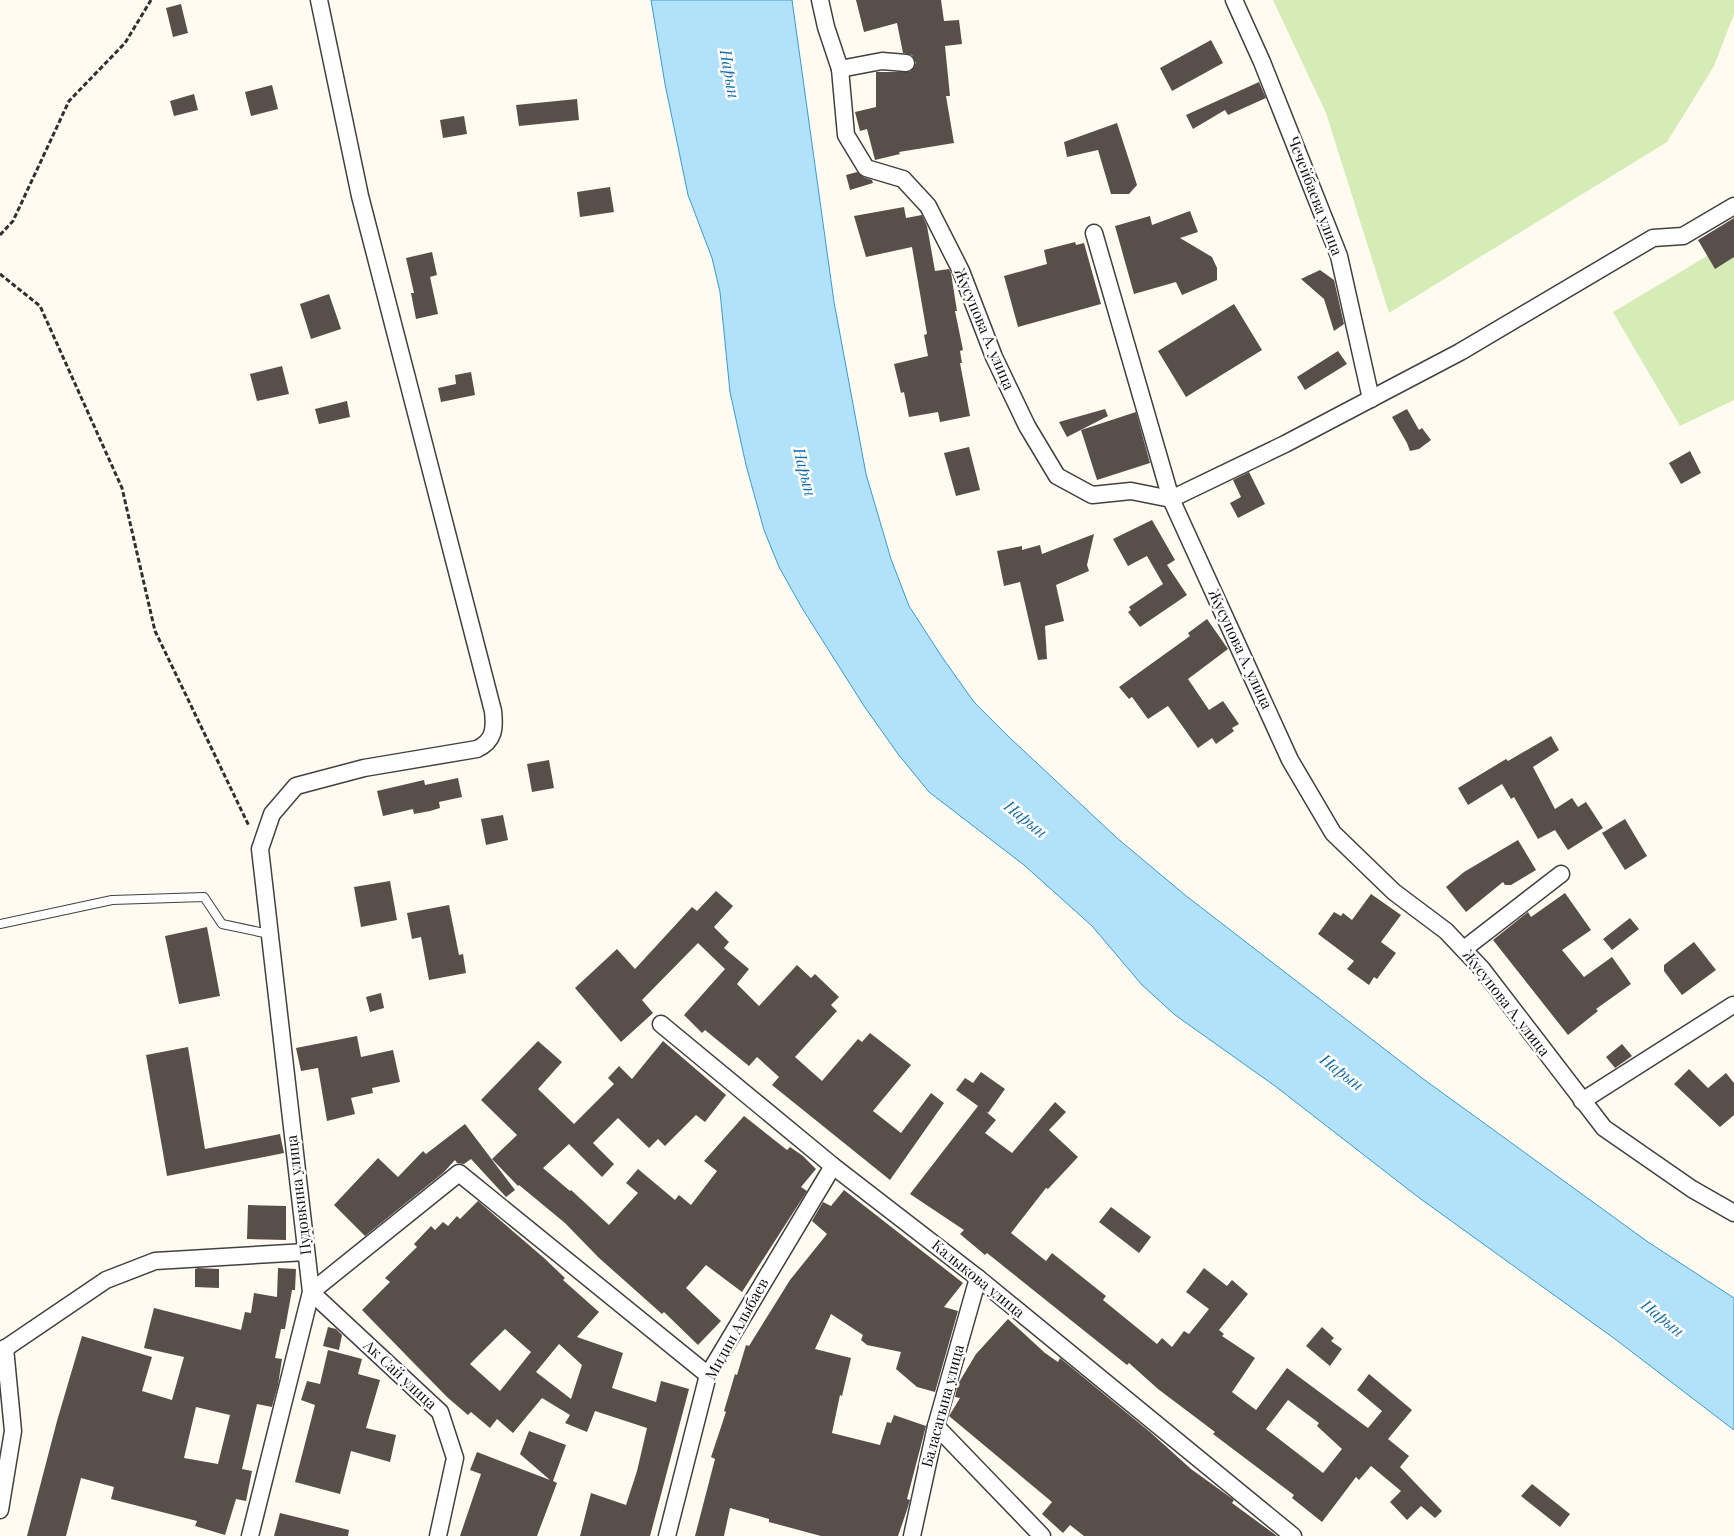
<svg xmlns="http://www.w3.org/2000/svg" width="1734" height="1536" font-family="'Playfair Display',serif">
<rect width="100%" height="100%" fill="#fffbf0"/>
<g fill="#d5ecb7">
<path d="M1273,0H1734V14L1714,66L1667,142L1389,313L1326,113Z"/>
<path d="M1734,240V400L1680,426L1613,312Z"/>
</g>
<path fill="#b2e2f9" stroke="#359cd4" d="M651,0H792L834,302L866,474L891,559L909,606L942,657L974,702L1008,736L1117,838L1185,895L1422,1078L1648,1242L1734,1298V1430L1615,1339L1418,1197L1275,1086L1175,1015L1142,985L1092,926L1024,865L929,792L898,754L864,706L802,608L779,567L764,530L746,465L730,392L720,292L712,258L688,195L665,84Z"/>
<g fill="#584f4a" fill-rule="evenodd">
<path d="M856,0H941L944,21L959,20L962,44L945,46L950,96H946L954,143L899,152L900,154L875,160L867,129L860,131L855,112L876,107V72H910L916,63L912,55L903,53L897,23L864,32Z"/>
<path d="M181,4L188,33L173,37L166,8Z"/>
<path d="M1211,40L1223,63L1172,91L1160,68Z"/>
<path d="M1259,82L1266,98L1228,115L1225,110L1193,129L1186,115Z"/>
<path d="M272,85L278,109L251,116L245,92Z"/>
<path d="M194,94L198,110L174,116L170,101Z"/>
<path d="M577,99L579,120L519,126L516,105Z"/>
<path d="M464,116L467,134L443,138L440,120Z"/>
<path d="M1117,123L1137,185L1129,194H1111L1098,150L1067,157L1064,142Z"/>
<path d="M857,172L863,177L872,180L873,183L850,190L846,175Z"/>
<path d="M610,187L614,212L580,217L577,192Z"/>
<path d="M904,207L906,218L922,215L927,226L935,271L949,269L951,273L957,311H955L963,350L960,351L962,363H960L970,416L940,422L938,412L909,417L904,392L901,393L894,364L928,356L924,335L927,334L912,247L866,257L854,216Z"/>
<path d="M1190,211L1198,232L1180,238L1212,257L1217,268V280L1182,295L1176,282L1134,294L1115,226L1150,216L1152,225Z"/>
<path d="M1734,218V257L1715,269L1698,240Z"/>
<path d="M1075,242L1076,245L1084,243L1101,304L1018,327L1004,276L1047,264L1044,250Z"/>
<path d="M432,252L437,275L430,277L438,314L416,319L411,293H414L406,258Z"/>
<path d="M1320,270L1334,280L1344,324L1334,331L1324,299L1301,279Z"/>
<path d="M329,294L341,329L311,339L300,304Z"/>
<path d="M1234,304L1262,350L1186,397L1158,351Z"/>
<path d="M1338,351L1347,364L1305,390L1297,377Z"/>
<path d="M282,366L289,394L257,401L250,374Z"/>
<path d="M471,372L475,395L441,402L438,388L456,384L455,375Z"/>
<path d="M347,401L350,417L319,424L315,409Z"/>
<path d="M1105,409L1108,416L1067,437L1059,422Z"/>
<path d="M1407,409L1419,430L1422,428L1431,440L1419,449L1410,451L1407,443L1392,417Z"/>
<path d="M1136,412L1150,463L1097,480L1081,430Z"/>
<path d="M969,447L980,490L956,496L944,453Z"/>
<path d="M1690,451L1701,473L1681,484L1669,463Z"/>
<path d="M1249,472L1265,504L1238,518L1230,503L1241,497L1233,480Z"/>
<path d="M1152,520L1175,560L1167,565L1187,595L1140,627L1128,612L1131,610L1129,607L1163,584L1147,556L1128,566L1113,539Z"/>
<path d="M1094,534L1087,565L1089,571L1056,585L1064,621L1045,626L1047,659L1038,660L1020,582L1004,586L997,551L1022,546V550L1040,545L1042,554Z"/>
<path d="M1207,619L1228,649L1188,679L1209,710L1223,701L1239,724L1232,728L1234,731L1216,744L1212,738L1198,748L1168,706L1148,719L1132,697L1129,699L1119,687L1190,636L1188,633Z"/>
<path d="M1551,736L1559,750L1533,767L1555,809L1572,798L1578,807L1586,802L1603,828L1568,850L1555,830L1538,839L1514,797L1511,799L1502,784L1468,805L1458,788L1506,759L1508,761Z"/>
<path d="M549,760L554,788L532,792L527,764Z"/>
<path d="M458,778L462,797L439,802L440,808L430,811L414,814L413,809L383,816L377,791L424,780L425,785Z"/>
<path d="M503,815L508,840L486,845L481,819Z"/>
<path d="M1625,819L1647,856L1625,870L1602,833Z"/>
<path d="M1518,840L1536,870L1511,885H1505L1503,882L1466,912L1446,887L1464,872Z"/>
<path d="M390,881L397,920L361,927L354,887Z"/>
<path d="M716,891L733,906L714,927L729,942L724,948L749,969L737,984L759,1006L797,965L811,978L815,974L839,997L831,1005L837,1011L795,1057L822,1081L858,1039L862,1042L870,1033L911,1065L873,1111L901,1133L931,1093L944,1103L890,1180L772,1085L779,1077L757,1057L749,1066L705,1030L702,1033L684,1015L725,969L698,943L642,1000L653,1013L621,1042L575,988L617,949L635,969L692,907L697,911Z"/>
<path d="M1565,893L1591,930L1562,950L1584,977L1612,957L1631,984L1596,1009L1598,1011L1568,1035L1493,940L1528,912L1531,917Z"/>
<path d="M1371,894L1401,915L1381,942L1396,953L1377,979L1374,977L1369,985L1347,969L1354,961L1318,934L1334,912L1341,916L1343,913L1352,920Z"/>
<path d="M449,905L459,955L463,954L466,973L429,980L421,937L412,939L407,913Z"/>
<path d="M1630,918L1639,929L1612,950L1603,939Z"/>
<path d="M207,927L220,996L179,1004L165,936Z"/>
<path d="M1694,942L1716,970L1682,995L1664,971V965Z"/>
<path d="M381,993L384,1008L370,1012L366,997Z"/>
<path d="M357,1036L361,1057L393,1050L400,1082L372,1088L373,1093L351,1098L355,1114L327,1121L318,1068L301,1071L296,1048Z"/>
<path d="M538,1041L562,1062L538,1089L574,1124L614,1084L608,1078L619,1066L632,1079L663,1041L726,1095L705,1122L696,1115L665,1146L658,1139L649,1148L618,1118L593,1143L614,1164L602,1177L569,1144L543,1168L570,1191L571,1190L609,1225L638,1193L626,1183L638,1169L675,1200L679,1195L691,1205L717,1171L704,1161L744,1116L787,1150L790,1147L803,1156L816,1169L801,1187L807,1191L742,1292L706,1265L686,1288L721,1321L698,1345L664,1312L662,1314L598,1257L565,1223L519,1185L518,1186L492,1159L517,1135L481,1100Z"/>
<path d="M1622,1044L1632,1056L1615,1068L1606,1057Z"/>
<path d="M188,1047L205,1149L280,1134L284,1153L167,1176L146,1055Z"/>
<path d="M1689,1069L1708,1088L1726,1073L1734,1083V1115L1720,1127L1674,1084Z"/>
<path d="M981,1072L1005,1089L988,1113L985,1111L996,1120L985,1133L1012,1153L1055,1102L1066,1112L1049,1130L1078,1157L1048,1189L1046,1188L1011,1233L1046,1261L1052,1253L1106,1296L1103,1300L1157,1344L1162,1338L1172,1347L1184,1331L1189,1334L1209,1309L1186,1292L1204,1268L1227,1286L1232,1280L1248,1294L1219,1330L1224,1334L1222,1336L1255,1358L1232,1392L1256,1410L1287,1368L1368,1428L1382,1411L1357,1390L1369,1374L1412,1410L1388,1439L1409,1456L1400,1467L1442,1511L1435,1518L1421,1506L1407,1520L1390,1502L1401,1491L1371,1466L1359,1480L1356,1477L1322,1522L1292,1498L1294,1495L1213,1434L1215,1432L1158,1389L1129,1363L1127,1365L987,1253L985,1255L960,1234L964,1230L910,1194L978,1106L956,1090L965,1078L973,1083ZM1288,1400L1319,1423L1317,1426L1342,1449L1323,1473L1266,1429Z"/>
<path d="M465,1124L515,1190L506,1197L471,1159L464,1164L457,1163L455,1160L443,1173L365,1236L334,1205L378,1158L398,1177L423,1151L426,1154Z"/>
<path d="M844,1190L963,1283L944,1307L958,1311L935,1392L917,1387L896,1369L901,1352L867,1345L861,1340L863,1335L831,1314L815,1349L851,1358L842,1396L840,1395L832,1433L880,1445L887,1422L891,1423L894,1415L926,1426L907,1499L910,1500L908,1507L898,1536H821L769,1522V1519L730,1508L724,1536H695L715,1459L711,1457L726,1412L724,1411L735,1374L737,1375L746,1345L749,1346L790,1280L827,1234L812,1221L823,1202L831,1206Z"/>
<path d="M478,1201L544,1258L565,1278L563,1280L599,1312L577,1337L623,1353L612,1388L656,1402L661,1381L689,1389L650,1536H580L591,1493L626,1505L637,1471L647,1428L595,1411L587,1432L565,1423L570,1415L542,1398L513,1433L497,1419L490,1428L471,1412L468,1415L447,1397L362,1310L390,1282L385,1278L417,1247L414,1244L431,1226L435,1230L443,1222L448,1226L457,1216L460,1219ZM505,1329L531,1352L500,1391L470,1364ZM559,1344L582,1365L571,1399L536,1372Z"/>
<path d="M248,1205L286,1206V1240L247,1239Z"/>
<path d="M1111,1207L1151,1237L1139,1253L1099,1222Z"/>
<path d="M198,1268L219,1269V1288L195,1287V1269Z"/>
<path d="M278,1268L296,1269L295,1290H292L285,1329H281L275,1358L282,1359L278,1385L272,1407L257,1404L242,1469L252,1471L246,1501L236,1499L225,1535L195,1526L197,1521L111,1499L114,1487L81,1478L66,1536H27L57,1421L82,1336L152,1357L142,1391L172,1400L184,1357L144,1348L154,1308L241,1330L245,1312L251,1313L254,1293L277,1297ZM196,1407L230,1415L218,1464L184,1458Z"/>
<path d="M1008,1319L1045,1353L1058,1362L1060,1358L1150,1432L1191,1469L1234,1500L1232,1503L1277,1536H1084L1070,1525L1063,1533L1042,1514L1052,1502L949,1416L960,1398L955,1397L958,1384L976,1354Z"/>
<path d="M328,1327L336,1329L342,1335L339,1350L323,1346Z"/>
<path d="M1322,1327L1334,1338L1331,1341L1342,1349L1330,1366L1306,1346Z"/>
<path d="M328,1350L362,1359L358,1374L380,1380L366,1428L396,1435L390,1462L351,1451L340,1494L295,1482L315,1405L301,1400L307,1381L320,1384Z"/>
<path d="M529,1431L566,1445L553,1481L557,1483L537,1536H460L481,1474L470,1470L477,1452L550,1480L520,1454Z"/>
<path d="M1532,1484L1570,1514L1560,1527L1521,1496Z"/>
<path d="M280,1513L349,1530L348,1536H274Z"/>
</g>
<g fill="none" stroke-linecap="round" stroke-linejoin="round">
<g stroke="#414141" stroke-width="10">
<path id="service" d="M0,924L112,900L204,897L222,924L269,934"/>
</g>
<g stroke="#414141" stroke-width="19">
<g id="minor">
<path d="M820,0L826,27L840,69"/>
<path d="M1234,0L1262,62L1339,256L1371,399"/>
<path d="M906,63L882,61L840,69L846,135L866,168L903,179L928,206L961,271L994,357L1027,426L1057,476L1092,495L1131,491L1171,499L1290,760L1333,833L1394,892L1446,931L1482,969L1604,1128L1692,1189L1734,1213"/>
<path d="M1094,233L1171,499L1285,444L1460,352L1653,238L1683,236L1734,206"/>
<path d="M1464,949L1561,874"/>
<path d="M661,1024L833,1166L978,1278L1293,1536"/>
<path d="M1582,1101L1733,1005"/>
<path d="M0,1352L106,1280L155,1261L306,1252"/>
<path d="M936,1426L1042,1536"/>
<path d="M0,1510L13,1431L5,1348"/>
<path d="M250,1536L311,1292L260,849L272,814L296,786L364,768L477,749C494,741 495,729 493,711L360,196L319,0"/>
<path d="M438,1536L455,1458L440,1412L311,1292L459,1173L708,1375"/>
<path d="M667,1536L708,1375L833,1166"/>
<path d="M912,1536L936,1426L978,1278"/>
</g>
</g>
<g stroke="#303030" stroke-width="3" stroke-dasharray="5 2.5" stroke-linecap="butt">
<path d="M0,235L13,221L69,101L125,43L151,0"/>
<path d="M0,274L40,306L122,488L155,631L249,826"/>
</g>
<use href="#service" stroke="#fff" stroke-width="8"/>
<use href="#minor" stroke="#fff" stroke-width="16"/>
</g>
<g text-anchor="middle" stroke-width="5" stroke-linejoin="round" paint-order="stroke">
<g font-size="15" fill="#0e0e0e" stroke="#fff">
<text transform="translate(1315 196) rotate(69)" y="5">Чечейбаева улица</text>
<text transform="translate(984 329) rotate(67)" y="5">Жусупова А. улица</text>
<text transform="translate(1240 649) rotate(65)" y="5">Жусупова А. улица</text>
<text transform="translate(1506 1003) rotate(52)" y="5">Жусупова А. улица</text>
<text transform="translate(299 1195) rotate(-97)" y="5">Пудовкина улица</text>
<text transform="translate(978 1279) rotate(39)" y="5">Калыкова улица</text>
<text transform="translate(737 1329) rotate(-61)" y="5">Мидин Алыбаев</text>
<text transform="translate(400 1375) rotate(43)" y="5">Ак Сай улица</text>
<text transform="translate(943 1406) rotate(-75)" y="5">Баласагына улица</text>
</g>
<g font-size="16" font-style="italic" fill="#116da7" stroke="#fff">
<text transform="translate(730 74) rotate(80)" y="6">Нарын</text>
<text transform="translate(805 472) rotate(76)" y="6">Нарын</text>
<text transform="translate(1026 819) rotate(39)" y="6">Нарын</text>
<text transform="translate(1342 1072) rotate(37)" y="6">Нарын</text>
<text transform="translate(1663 1318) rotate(39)" y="6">Нарын</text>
</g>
</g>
</svg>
